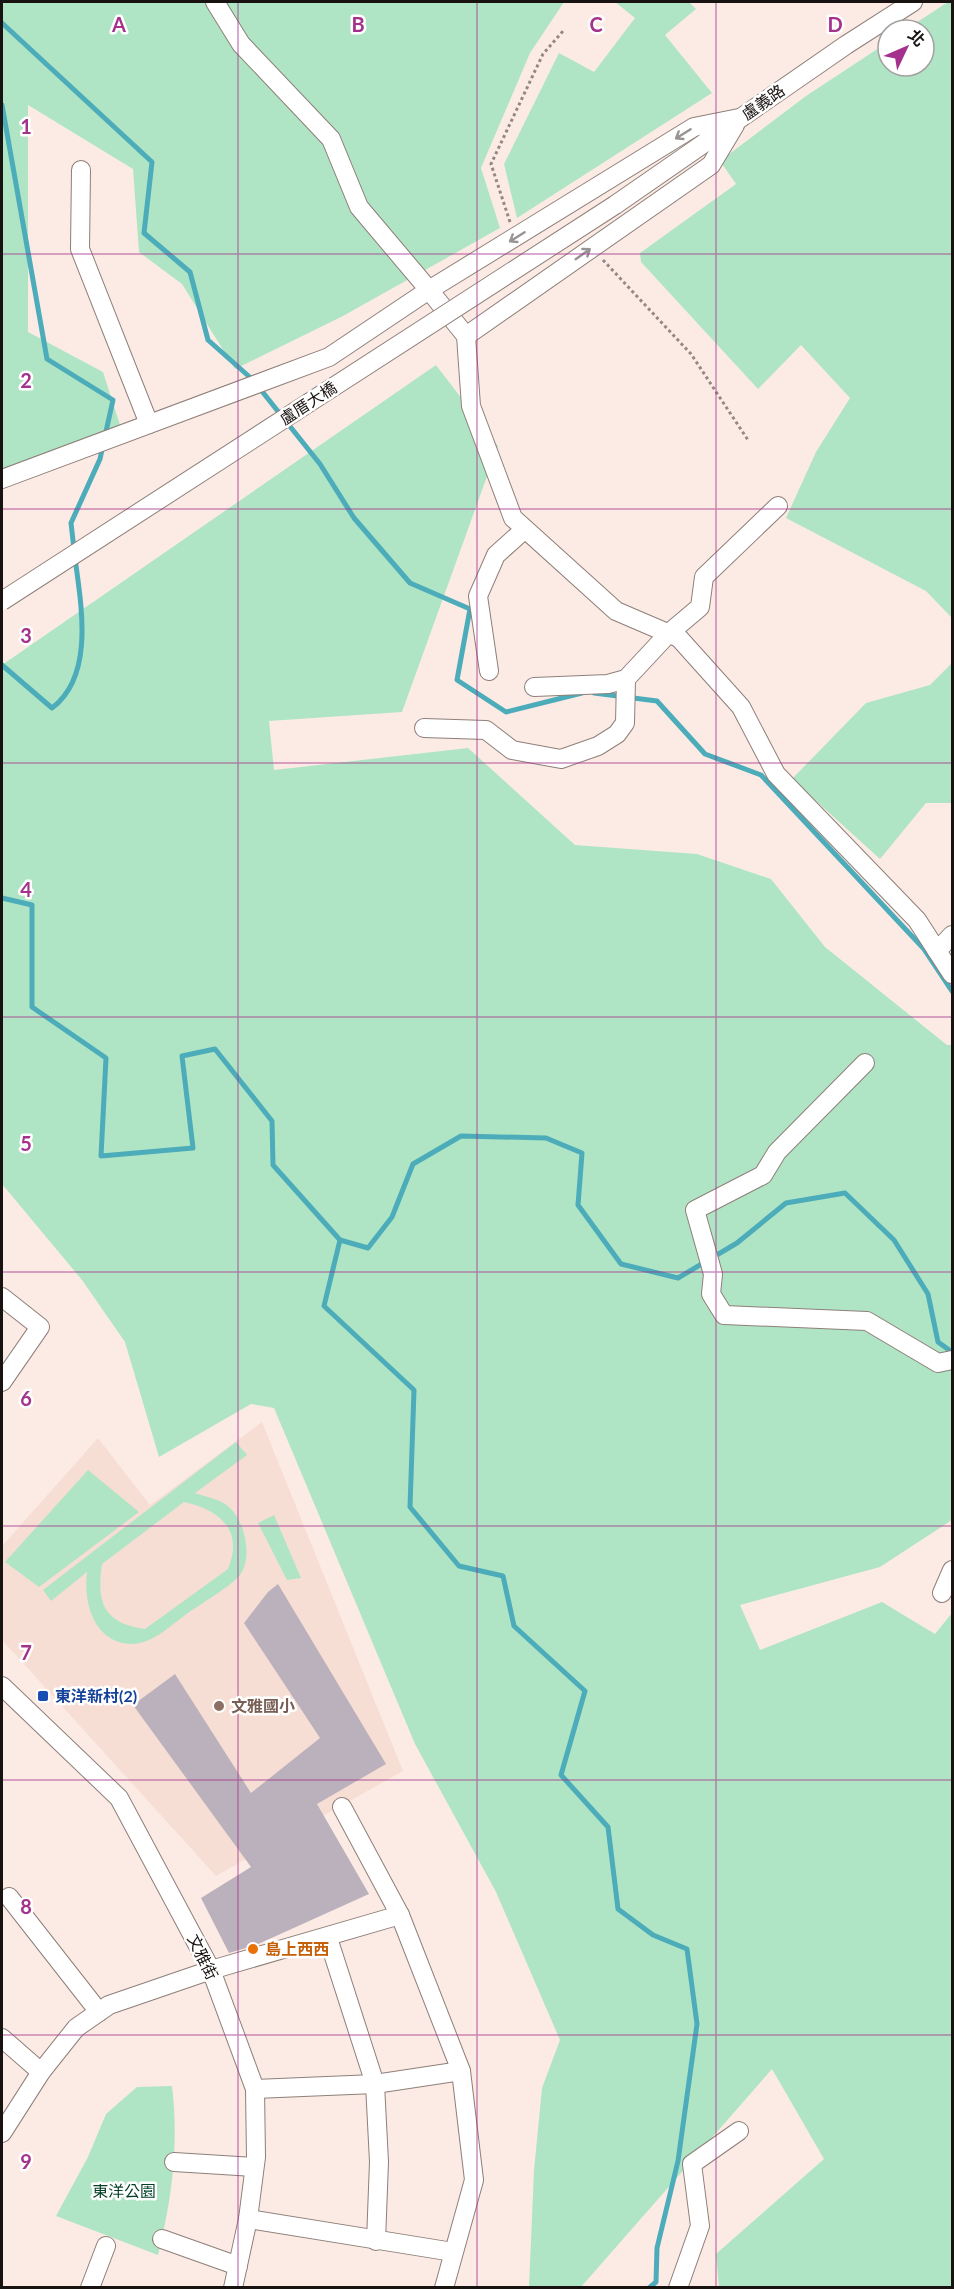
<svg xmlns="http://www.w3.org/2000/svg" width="954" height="2289" font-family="Lato,'Noto Sans TC',sans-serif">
<rect width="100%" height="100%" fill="#fcebe5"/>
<path fill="#f7ded4" d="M262,1422L403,1771L216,1876L2,1640V1546L98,1438L150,1505Z"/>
<g fill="#afe5c5" fill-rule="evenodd">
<path d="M2,2H564L530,53L481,168L500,228L343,316L235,369L182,284L139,252L133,169L28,105V332L103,372L121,428L2,474Z"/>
<path d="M615,2H689L696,9L665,35L712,93L517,218L504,164L559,53L594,72L635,18Z"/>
<path d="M948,2H952V618L926,591L786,518L816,452L850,398L801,345L758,389L641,262L640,253L736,184L720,161L806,96L888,42V66H924V30H905Z"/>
<path d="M436,365L498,446L402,712L269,721L274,770L468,748L575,845L697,854L771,879L825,947L947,1045H952V1520L880,1567L740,1605L760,1650L882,1602L935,1634L952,1613V2287H719L716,2254L824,2159L772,2069L581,2287H529L534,2170L542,2088L560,2040L496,1892L415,1744L274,1408L251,1404L159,1457L125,1342L82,1280L2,1184V665Z"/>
<path d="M952,663V803H926L880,859L792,779L866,703L930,685Z"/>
<path d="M236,1442L247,1455L195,1493C206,1497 220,1499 229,1507C245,1521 253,1557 240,1575C233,1585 199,1605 188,1613C172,1624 153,1644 132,1644C94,1643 83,1603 87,1572L51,1601L43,1590ZM184,1502C220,1510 244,1530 228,1569L145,1629C104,1623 96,1603 102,1564Z"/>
<path d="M88,1470L139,1512L39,1587L5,1562Z"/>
<path d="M274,1515L301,1578L287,1580L258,1523Z"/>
<path d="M172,2086C179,2144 172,2199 158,2255L56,2216L88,2157L106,2114L137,2087Z"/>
</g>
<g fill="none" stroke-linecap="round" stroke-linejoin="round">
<g stroke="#4cacba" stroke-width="5">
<path d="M2,23L152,162L144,233L190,272L208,340L253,380L320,464L354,518L410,583L470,609L457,680L506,712L582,693"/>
<path d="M2,105L47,359L113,400L105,436"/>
<path d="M74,549L71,523L100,459L103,445"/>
<path d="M2,665L52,708C95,676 81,604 75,558"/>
<path d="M594,693L657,701L705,754L761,775L924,949L952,991"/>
<path d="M2,898L32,905V1007L106,1058L101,1156L193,1148L182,1056L215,1049L272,1121L273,1165L340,1240L324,1306L414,1390L410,1507L459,1566L503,1576L514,1626L585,1691L561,1775L608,1827L618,1909L653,1935L687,1949L697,2024L678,2161L657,2248L656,2282L649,2288"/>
<path d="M340,1240L368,1248L392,1217L413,1164L461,1136L546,1138L582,1153L578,1205L621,1264L678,1278L737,1243L786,1203L845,1193L894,1240L928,1294L938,1342L952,1352"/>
</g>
</g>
<path fill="#bbb1bd" d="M278,1584L386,1764L317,1804L369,1894L256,1945L229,1953L201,1898L251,1867L133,1705L175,1674L251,1793L320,1738L244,1623L268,1592Z"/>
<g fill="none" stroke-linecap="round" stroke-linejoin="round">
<g stroke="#8e7f79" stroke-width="20">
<g id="minor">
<path d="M215,2L241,44L331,139L359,207L429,290L694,127L739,118"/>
<path d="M81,170L80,249L149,424"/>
<path d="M615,205L846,45L913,2"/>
<path d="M466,336L711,165L735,125"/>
<path d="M2,479L329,357L429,290L466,336L471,406L513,518L616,611L679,638L741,707L776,774L917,920L952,974"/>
<path d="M489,671L478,596L496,555L525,529"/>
<path d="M534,687L608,684L626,679L668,634L700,607L704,577L778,506"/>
<path d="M424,728L486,730L512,750L561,759L598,746L617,734L625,723L626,679"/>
<path d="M937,951L952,935"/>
<path d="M865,1063L777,1152L763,1175L695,1210L713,1274L711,1294L724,1315L867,1321L938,1363L952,1360"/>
<path d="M2,1297L40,1327L2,1382"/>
<path d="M942,1593L952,1570"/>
<path d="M2,1686L119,1798L211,1970L255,2089L256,2157L248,2219L233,2288"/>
<path d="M342,1807L400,1915L461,2071L474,2180L444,2288"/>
<path d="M9,1897L99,2012"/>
<path d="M328,1938L375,2084L379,2162L376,2241"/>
<path d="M2,2038L41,2072"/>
<path d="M255,2089L375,2084L461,2071"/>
<path d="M2,2133L41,2072L76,2028L109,2005L211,1970L400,1915"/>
<path d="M174,2162L254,2167"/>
<path d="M248,2219L453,2252"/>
<path d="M162,2239L238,2266"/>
<path d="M90,2288L106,2246"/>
<path d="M678,2288L700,2226L692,2164L739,2131"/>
</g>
</g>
<g stroke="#948884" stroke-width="3" stroke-dasharray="3 3" stroke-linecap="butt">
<path d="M510,222L491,164L543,54L563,31"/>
<path d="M603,260L691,354L748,440"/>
</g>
<use href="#minor" stroke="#fff" stroke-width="18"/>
<g stroke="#8e7f79" stroke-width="20" stroke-linecap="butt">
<path id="minor-bridge" d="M2,601L615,205"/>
</g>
<use href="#minor-bridge" stroke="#fff" stroke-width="18"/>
</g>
<defs><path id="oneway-shaft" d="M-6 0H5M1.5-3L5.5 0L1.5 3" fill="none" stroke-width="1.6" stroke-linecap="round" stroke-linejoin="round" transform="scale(1.5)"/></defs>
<g stroke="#979493">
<use href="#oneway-shaft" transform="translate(683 134) rotate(148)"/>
<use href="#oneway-shaft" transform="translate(517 237) rotate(148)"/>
<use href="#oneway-shaft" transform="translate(583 254) rotate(-35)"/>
</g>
<path fill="none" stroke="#a4318b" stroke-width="1.5" stroke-opacity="0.55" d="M238,2V2288M477,2V2288M716,2V2288M2,254H952M2,509H952M2,763H952M2,1017H952M2,1272H952M2,1526H952M2,1780H952M2,2035H952"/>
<rect fill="#1a4fb4" stroke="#fff" stroke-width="2" x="37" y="1690" width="12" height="12" rx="3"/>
<circle fill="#8d6e63" stroke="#fff" stroke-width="2" cx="219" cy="1706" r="6"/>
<circle fill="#e8710a" stroke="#fff" stroke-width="2" cx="253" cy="1949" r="6"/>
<g text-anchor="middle" stroke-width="5" stroke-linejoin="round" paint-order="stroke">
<g font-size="16" fill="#181210" stroke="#fff">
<text transform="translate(763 102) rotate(-35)" y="6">盧義路</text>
<text transform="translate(308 403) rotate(-33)" y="6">盧厝大橋</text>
<text transform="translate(203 1957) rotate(64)" y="6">文雅街</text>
</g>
<g font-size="16" font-weight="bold" fill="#164399" stroke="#fff" text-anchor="start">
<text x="55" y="1702">東洋新村(2)</text>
</g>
<g font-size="16" font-weight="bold" fill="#785e54" stroke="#fff" text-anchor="start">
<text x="231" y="1712">文雅國小</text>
</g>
<g font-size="16" font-weight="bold" fill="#c56008" stroke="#fff" text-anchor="start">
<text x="265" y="1955">島上西西</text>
</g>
<g font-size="16" fill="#023f26" stroke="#fff">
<text x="124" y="2197">東洋公園</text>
</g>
</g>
<g font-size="20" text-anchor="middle" font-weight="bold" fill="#a4318b" stroke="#fff" stroke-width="5" stroke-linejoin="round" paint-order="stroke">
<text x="119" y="32">A</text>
<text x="358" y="32">B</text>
<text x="596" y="32">C</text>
<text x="835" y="32">D</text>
<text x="26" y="134">1</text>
<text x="26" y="388">2</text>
<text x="26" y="643">3</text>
<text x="26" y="897">4</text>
<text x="26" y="1151">5</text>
<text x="26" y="1406">6</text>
<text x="26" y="1660">7</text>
<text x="26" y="1914">8</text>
<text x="26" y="2169">9</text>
</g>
<rect width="954" height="2289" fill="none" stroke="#181210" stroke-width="6"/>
<g transform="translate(906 48) rotate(46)"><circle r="28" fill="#ffffff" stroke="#a3a09f" stroke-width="1.5"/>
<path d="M0-4.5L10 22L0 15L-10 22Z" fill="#a4318b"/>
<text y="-9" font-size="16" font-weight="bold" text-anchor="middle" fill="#181210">北</text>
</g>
</svg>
